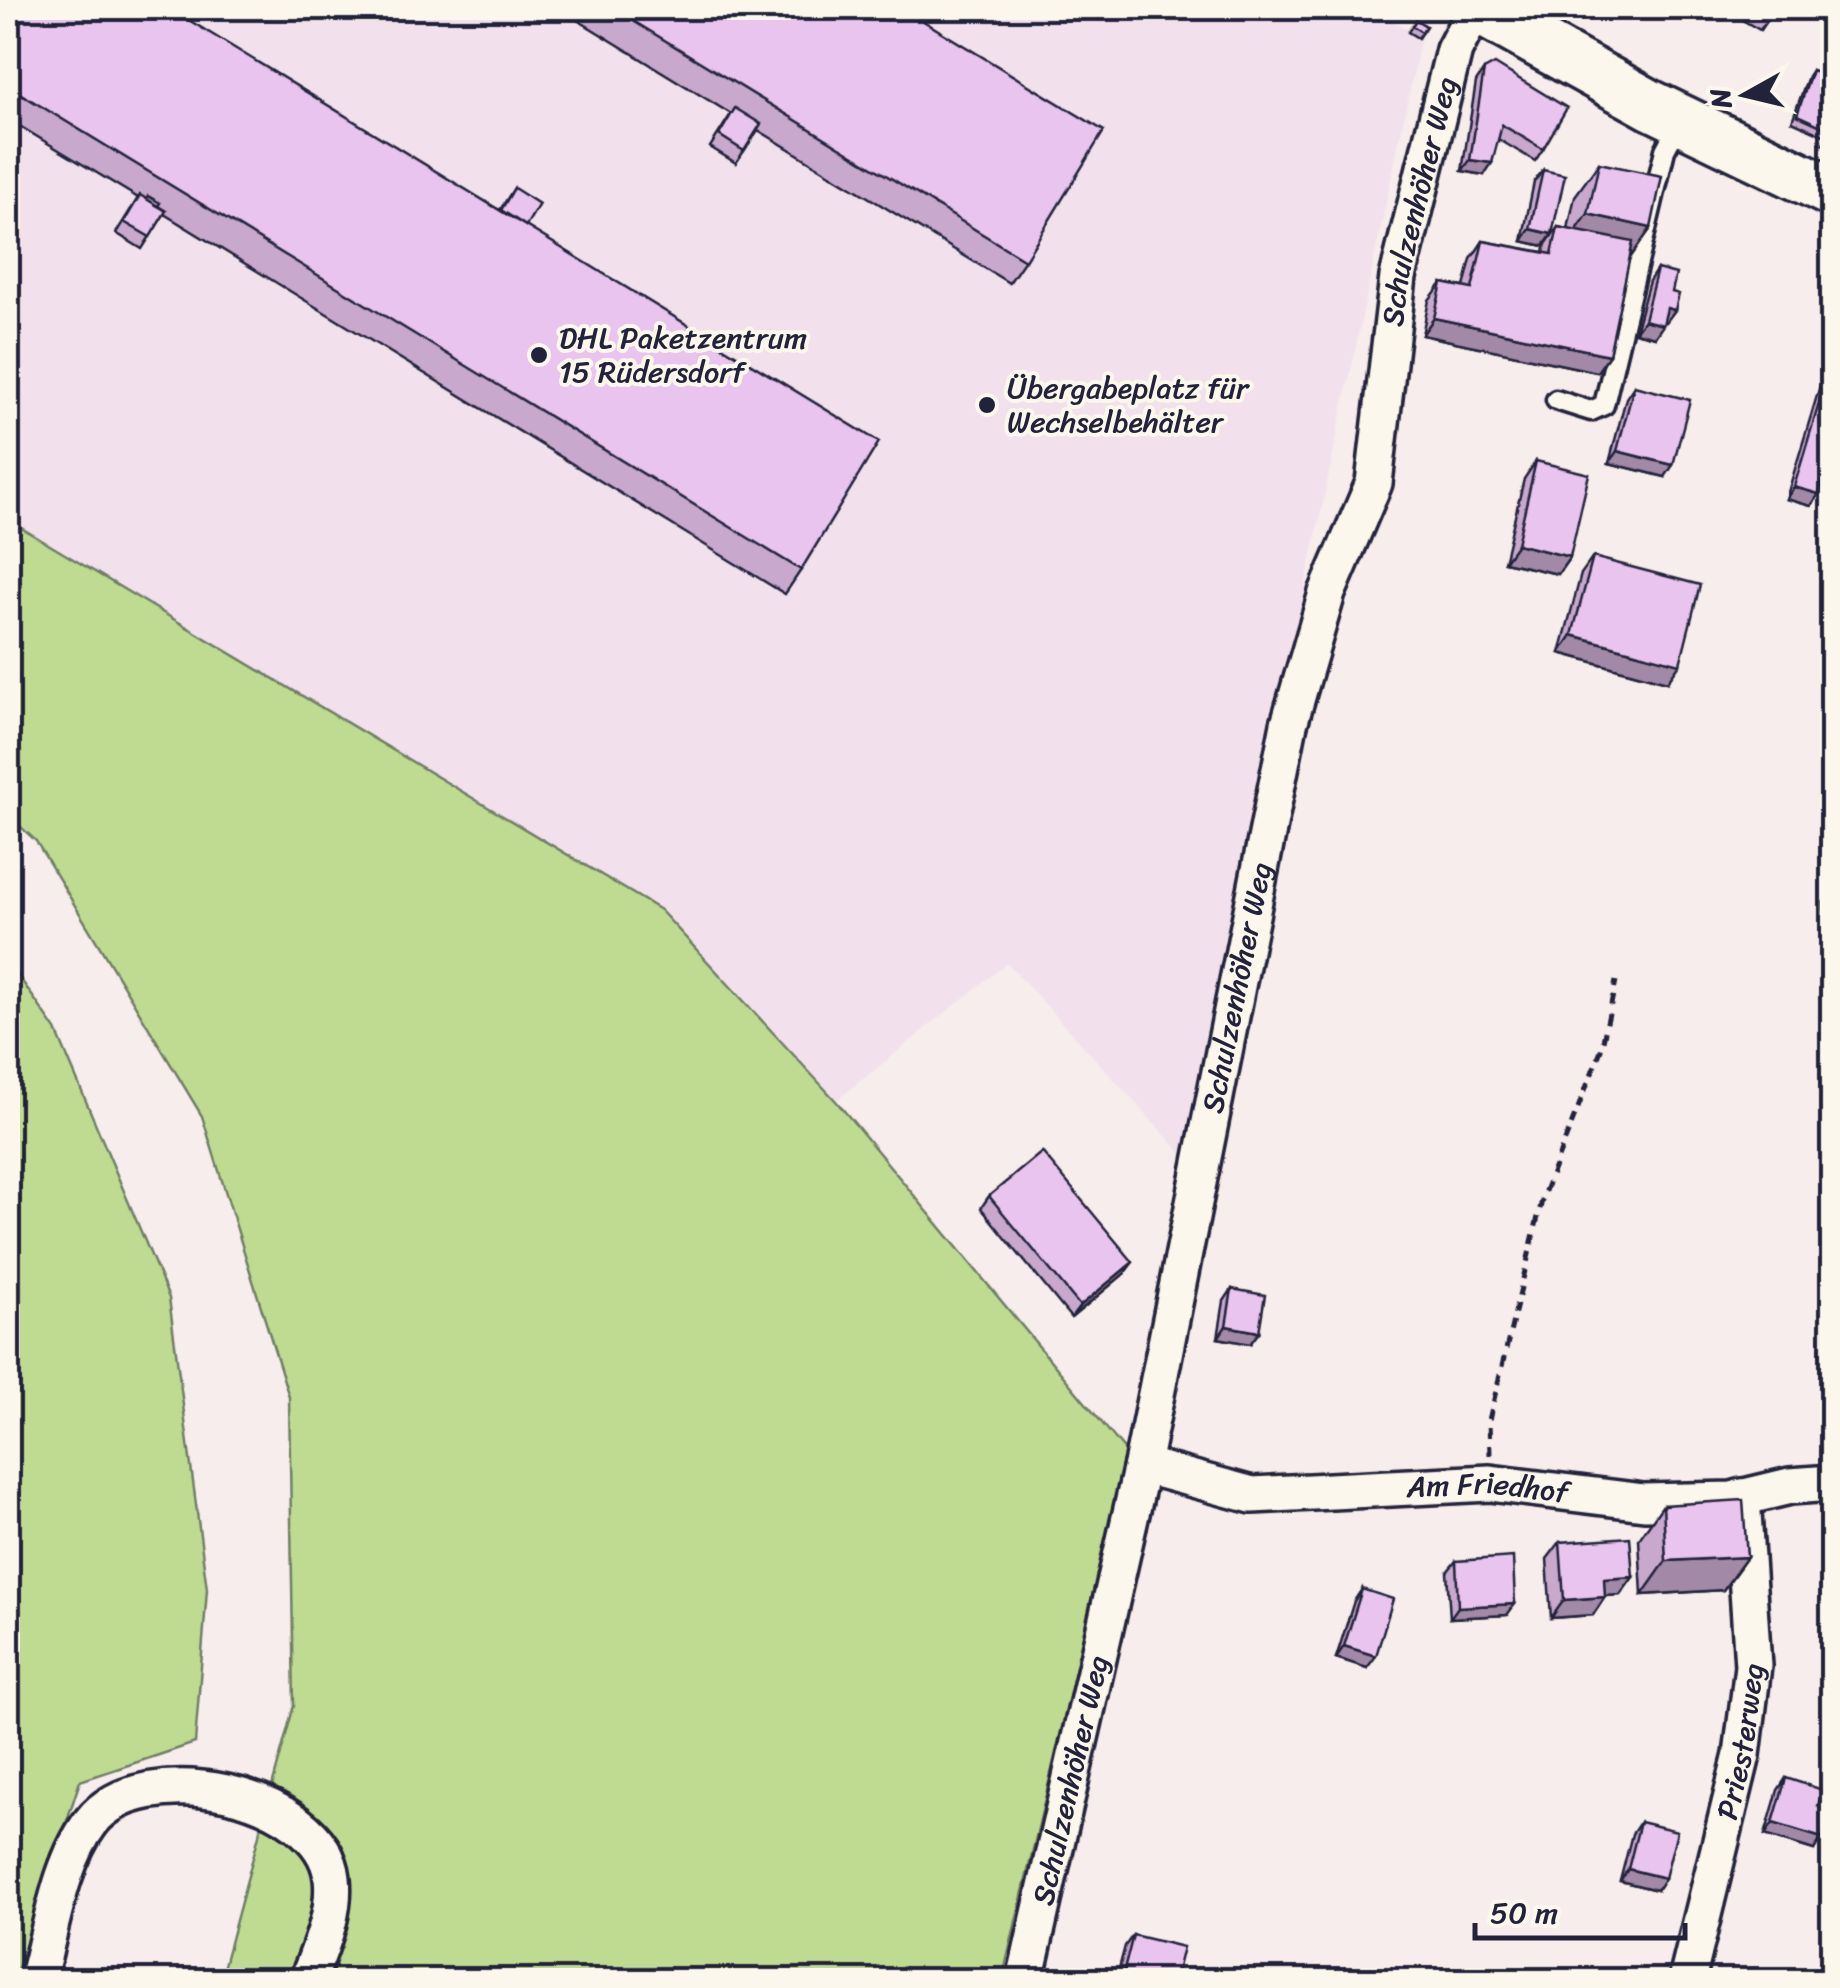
<svg xmlns="http://www.w3.org/2000/svg" width="1840" height="1988" font-family="Sriracha,sans-serif">
<rect width="100%" height="100%" fill="#f7edec"/>
<filter id="ink" filterUnits="userSpaceOnUse"><feTurbulence type="fractalNoise" baseFrequency=".01" numOctaves="2"/><feDisplacementMap in="SourceGraphic" scale="20" xChannelSelector="R" yChannelSelector="G"/><feConvolveMatrix kernelMatrix="1 2 1 2 8 2 1 2 1" color-interpolation-filters="sRGB"/></filter>
<g filter="url(#ink)">
<path fill="#f2e1ed" d="M8,8H1372L1421,37L1185,1157L1007,963L836,1101L660,910L8,520Z"/>
<g fill="#bfdb92" stroke="#707e66" stroke-width="2.5">
<path d="M8,520L660,910L836,1101L1127,1453L1002,1980H220L294,1705L289,1397L202,1116L36,841L8,815Z"/>
<path d="M1832,901V1097L1823,902Z"/>
<path d="M8,961L56,1030L169,1298L207,1589L195,1743L80,1781L14,1980H8Z"/>
</g>
<g fill="none" stroke-linecap="round" stroke-linejoin="round">
<g stroke="#22223b" stroke-width="25">
<path id="lane" d="M1556,400L1591,411L1604,405L1665,150L1681,120"/>
</g>
<g stroke="#22223b" stroke-width="42">
<g id="street">
<path id="s1" d="M1142,1465L1252,1495L1490,1483L1644,1502L1732,1500L1790,1486L1832,1483"/>
<path d="M37,1980C51,1931 59,1864 91,1822C142,1755 322,1793 332,1878C336,1914 320,1947 308,1980"/>
<path id="s2" d="M1025,1980L1142,1465L1289,724L1327,593L1374,483L1398,277L1454,50L1476,8"/>
<path id="s3" d="M1687,1980L1742,1755L1753,1666L1742,1497"/>
</g>
</g>
<g stroke="#22223b" stroke-width="55">
<path id="secondary" d="M1476,8L1651,105L1832,192"/>
</g>
<g stroke="#22223b" stroke-width="5" stroke-dasharray="10 8" stroke-linecap="butt">
<path d="M1426,8L1440,12"/>
<path d="M1490,1455L1489,1420L1543,1196L1601,1050L1616,981"/>
</g>
<use href="#lane" stroke="#fbf7ec" stroke-width="18"/>
<use href="#street" stroke="#fbf7ec" stroke-width="35"/>
<use href="#secondary" stroke="#fbf7ec" stroke-width="48"/>
</g>
<g fill="#c8a9cd" stroke="#22223b" stroke-width="2.5">
<path d="M8,8L500,210L514,188L526,226L801,570L785,594L164,214L142,249L116,233L138,198L8,119Z"/>
<path d="M558,8H902L1025,260L1009,283L758,130L736,163L710,147L731,114Z"/>
<path d="M1588,8H1616L1609,19Z"/>
<path d="M1721,8H1775L1760,30Z"/>
<path d="M1416,20L1426,26L1418,38L1408,32Z"/>
<path d="M1484,70L1543,149L1535,161L1498,139L1484,175L1462,171L1476,82Z"/>
<path d="M1812,70L1832,78V148L1823,144L1826,136L1792,121L1808,76Z"/>
<path d="M1599,163L1651,228L1629,259L1609,355L1597,372L1422,335L1429,300L1442,283L1464,287L1471,259L1483,241L1544,252L1546,244L1558,227L1568,229L1575,196Z"/>
<path d="M1543,170L1552,234L1544,246L1522,241L1534,182Z"/>
<path d="M1657,269L1672,292L1675,310L1666,322H1664L1655,337L1635,332L1649,281Z"/>
<path d="M1830,367L1811,506L1786,499L1822,379Z"/>
<path d="M1634,386L1665,477L1609,463L1626,398Z"/>
<path d="M1536,461L1570,557L1558,574L1504,562L1524,479Z"/>
<path d="M1593,557L1667,682L1560,653L1581,574Z"/>
<path d="M989,1196L1124,1274L1071,1318L981,1208Z"/>
<path d="M1232,1289L1259,1332L1250,1344L1218,1338L1224,1301Z"/>
<path d="M1663,1505L1747,1557L1723,1590L1642,1595L1639,1539Z"/>
<path d="M1560,1542L1633,1577L1620,1595L1605,1596L1593,1615L1551,1618L1547,1559Z"/>
<path d="M1456,1561L1507,1615L1450,1618L1447,1572Z"/>
<path d="M1362,1589L1367,1668L1336,1658L1354,1601Z"/>
<path d="M1786,1778L1818,1806L1814,1850L1765,1835L1778,1790Z"/>
<path d="M1640,1822L1657,1890L1620,1881L1632,1834Z"/>
<path d="M1133,1935L1175,1980H1116L1125,1946Z"/>
</g>
<g fill="#a289a7" stroke="#22223b" stroke-width="2.5">
<path d="M1470,160L1492,163L1484,175L1462,171Z"/>
<path d="M1588,214L1651,228L1628,261L1564,248Z"/>
<path d="M1530,229L1552,234L1544,246L1522,241Z"/>
<path d="M1667,308L1675,310L1666,322L1659,320Z"/>
<path d="M1434,318L1609,355L1597,372L1422,335Z"/>
<path d="M1644,320L1663,325L1655,337L1635,332Z"/>
<path d="M1617,451L1673,465L1665,477L1609,463Z"/>
<path d="M1794,487L1819,494L1811,506L1786,499Z"/>
<path d="M1517,544L1570,557L1558,574L1504,562Z"/>
<path d="M1572,635L1680,664L1667,682L1560,653Z"/>
<path d="M1133,1262L1124,1274L1071,1318L1080,1306Z"/>
<path d="M1226,1326L1259,1332L1250,1344L1218,1338Z"/>
<path d="M1747,1557L1723,1590L1642,1595L1666,1561Z"/>
<path d="M1633,1577L1620,1595L1592,1597L1604,1579Z"/>
<path d="M1605,1597L1593,1615L1551,1618L1564,1600Z"/>
<path d="M1515,1604L1507,1615L1450,1618L1458,1607Z"/>
<path d="M1344,1646L1376,1656L1367,1668L1336,1658Z"/>
<path d="M1773,1823L1822,1838L1814,1850L1765,1835Z"/>
<path d="M1628,1869L1665,1878L1657,1890L1620,1881Z"/>
<path d="M1123,1974L1147,1980H1119Z"/>
</g>
<g fill="#e8c4ee" stroke="#22223b" stroke-width="2.5">
<path d="M8,8H169L879,442L801,570L8,86Z"/>
<path d="M612,8H902L1104,131L1025,260Z"/>
<path d="M1603,8H1616L1613,13Z"/>
<path d="M1416,20L1426,26L1422,32L1412,26Z"/>
<path d="M1495,64L1567,108L1543,149L1502,125L1492,163L1470,160L1484,70Z"/>
<path d="M1812,70L1832,78V140L1827,138L1830,130L1797,115Z"/>
<path d="M735,108L761,124L744,151L719,135Z"/>
<path d="M1599,163L1662,176L1651,228L1588,214Z"/>
<path d="M1543,170L1565,175L1552,234L1530,229Z"/>
<path d="M514,188L539,204L526,226L501,210Z"/>
<path d="M140,195L166,211L150,237L124,222Z"/>
<path d="M148,196L160,203L158,206L147,199Z"/>
<path d="M1558,227L1633,242L1609,355L1434,318L1442,283L1472,289L1483,241L1552,254Z"/>
<path d="M1657,269L1676,274L1672,292L1679,294L1675,310L1667,308L1663,325L1644,320Z"/>
<path d="M1830,367L1832,368V448L1819,494L1794,487Z"/>
<path d="M1634,386L1690,400L1673,465L1617,451Z"/>
<path d="M1536,461L1589,474L1570,557L1517,544Z"/>
<path d="M1593,557L1700,585L1680,664L1572,635Z"/>
<path d="M1042,1152L1133,1262L1080,1306L989,1196Z"/>
<path d="M1232,1289L1265,1295L1259,1332L1226,1326Z"/>
<path d="M1743,1500L1747,1557L1666,1561L1663,1505Z"/>
<path d="M1630,1537L1633,1577L1604,1579L1605,1597L1564,1600L1560,1542Z"/>
<path d="M1513,1557L1515,1604L1458,1607L1456,1561Z"/>
<path d="M1362,1589L1393,1599L1376,1656L1344,1646Z"/>
<path d="M1786,1778L1823,1790L1818,1806L1831,1810L1822,1838L1773,1823Z"/>
<path d="M1640,1822L1677,1831L1665,1878L1628,1869Z"/>
<path d="M1133,1935L1183,1947L1175,1980H1147L1123,1974Z"/>
</g>
</g>
<g fill="#22223b" stroke="#fbf7ec" stroke-width="4">
<circle cx="539" cy="355" r="10"/>
<circle cx="987" cy="405" r="10"/>
</g>
<g text-anchor="middle" stroke-width="8" stroke-linejoin="round" paint-order="stroke">
<g font-size="30" fill="#22223b" stroke="#fbf7ec">
<text dy="10" stroke="none"><textPath href="#s2" startOffset="1825">Schulzenhöher Weg</textPath></text>
<text dy="10" stroke="none"><textPath href="#s2" startOffset="1015">Schulzenhöher Weg</textPath></text>
<text dy="10" stroke="none"><textPath href="#s1" startOffset="350">Am Friedhof</textPath></text>
<text dy="10" stroke="none"><textPath href="#s3" startOffset="245">Priesterweg</textPath></text>
<text dy="10" stroke="none"><textPath href="#s2" startOffset="205">Schulzenhöher Weg</textPath></text>
</g>
<g font-size="30" fill="#22223b" stroke="#fbf7ec" text-anchor="start">
<text x="559" y="348">DHL Paketzentrum<tspan x="559" dy="34">15 Rüdersdorf</tspan></text>
<text x="1007" y="398">Übergabeplatz für<tspan x="1007" dy="34">Wechselbehälter</tspan></text>
</g>
</g>
<rect width="1840" height="1988" fill="none" stroke="#fbf7ec" stroke-width="40"/>
<rect x="20" y="20" width="1800" height="1948" fill="none" stroke="#22223b" stroke-width="4" filter="url(#ink)"/>
<g transform="translate(1745 95) rotate(262)" stroke="#fbf7ec" stroke-width="8" paint-order="stroke">
<path d="M0-8L18 38L0 25L-18 38Z" fill="#22223b"/>
<text y="-15" font-size="28" font-weight="bold" text-anchor="middle" fill="#22223b">N</text>
</g>
<path d="M1475 1923v15h210v-15" fill="none" stroke="#22223b" stroke-width="5"/>
<text x="1490" y="1923" font-size="30" fill="#22223b" stroke="#fbf7ec" stroke-width="8" paint-order="stroke">50 m</text>
</svg>
